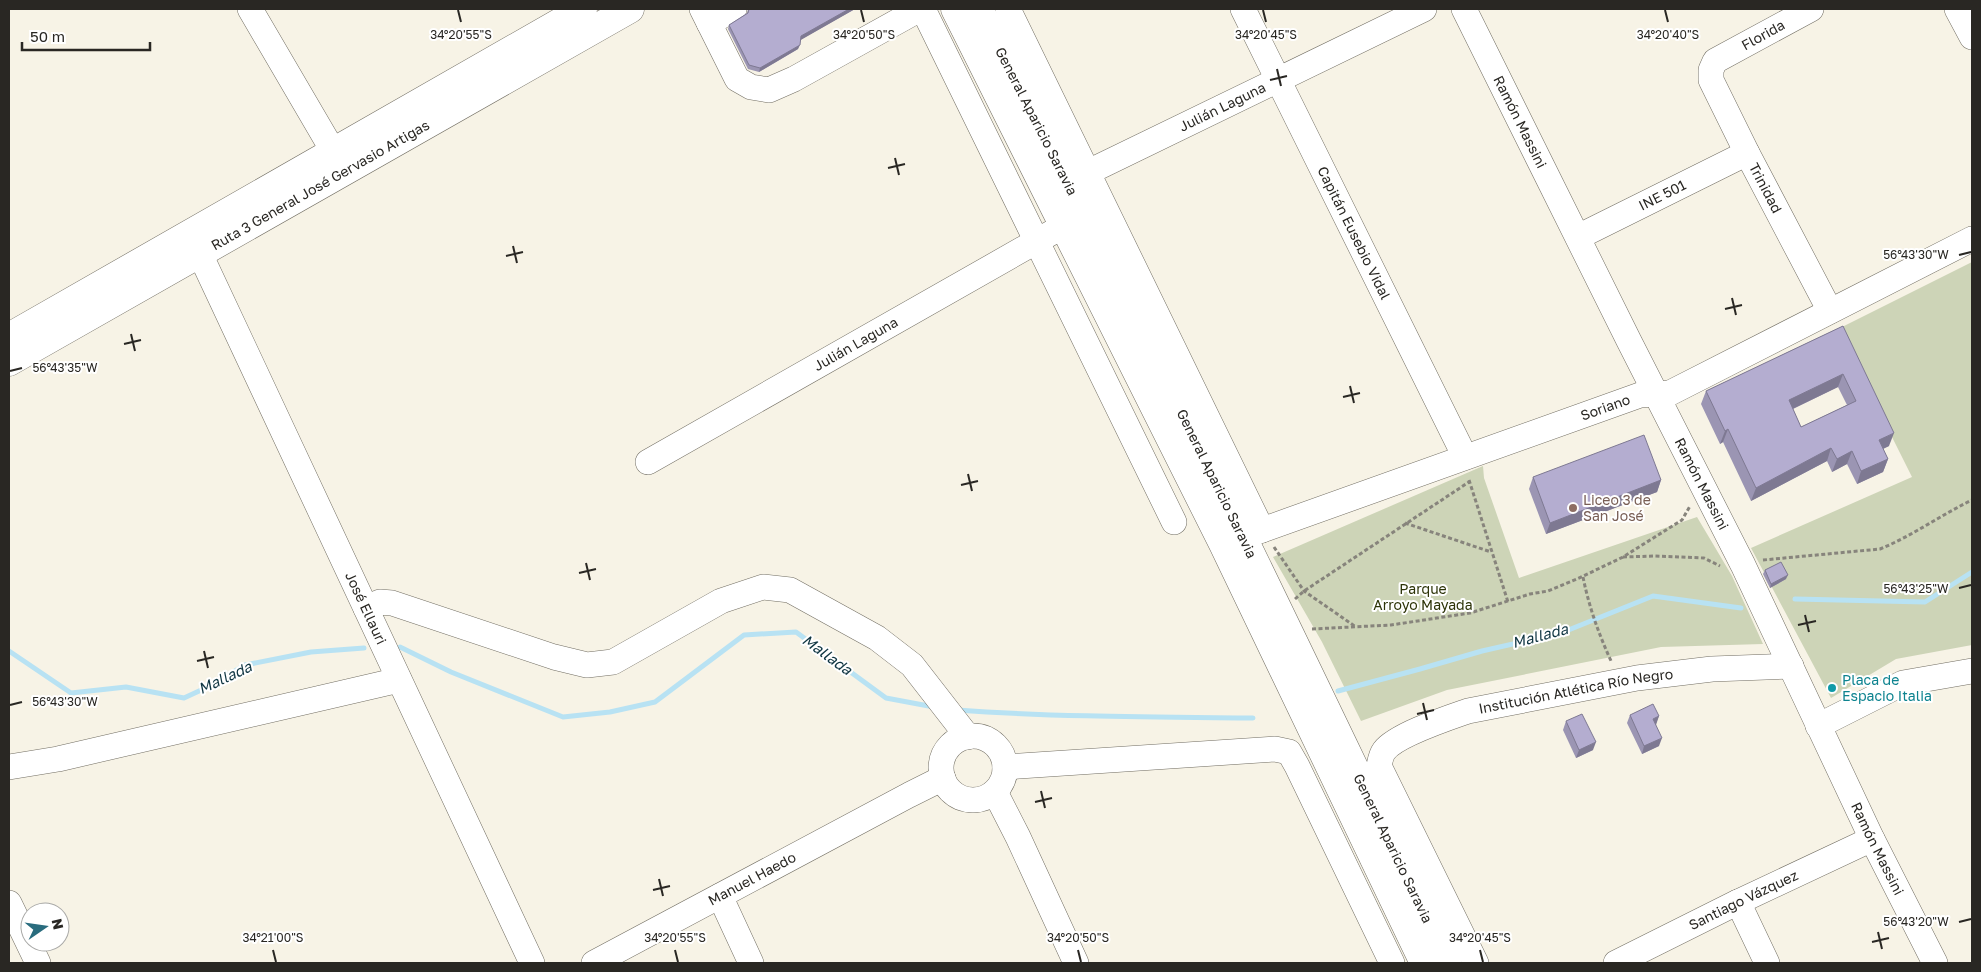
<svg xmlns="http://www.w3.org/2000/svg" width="1981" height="972" font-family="'Golos Text',sans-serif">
<rect width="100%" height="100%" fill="#f7f3e6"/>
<g fill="#cdd4b7">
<path d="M1972,262V645L1896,659L1831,698L1751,548L1912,477L1838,329Z"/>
<path d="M1483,466L1484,478L1519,578L1697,517L1732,576L1763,644L1661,647L1447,690L1361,721L1322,642L1273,557Z"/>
</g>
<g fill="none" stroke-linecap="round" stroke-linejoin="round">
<g stroke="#b8e2f3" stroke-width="5">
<path d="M1795,599L1925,602L1972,572"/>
<path d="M400,647L451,672L563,717L610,712L655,702L744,635L796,632L886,698L934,707"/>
<path d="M9,651L71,693L126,687L184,698L212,685L245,665L311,652L364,648"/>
<path d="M1338,691L1420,669L1482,651L1561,633L1653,596L1741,608"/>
<path d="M957,710C1056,717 1154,717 1253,718"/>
</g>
<g stroke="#726e63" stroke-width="26">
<g id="minor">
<path d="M250,9L343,168"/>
<path d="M702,9L737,79L751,87L769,90L794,79L920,9"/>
<path d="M923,9L1174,522"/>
<path d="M1008,9L1262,530"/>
<path id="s1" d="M1243,9L1465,457"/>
<path id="s2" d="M1464,9L1629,341L1743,565L1872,839L1935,963"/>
<path id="s3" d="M1811,9L1715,61L1711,70V80L1747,153L1830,311"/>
<path d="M1957,9L1972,37"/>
<path d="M709,23L734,9"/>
<path id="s4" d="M1074,179L1424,9"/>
<path id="s5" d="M1578,237L1747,153"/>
<path id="s6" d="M200,254L532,963"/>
<path id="s7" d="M648,462L1051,233"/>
<path id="s8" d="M1223,544L1640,395L1670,393L1972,239"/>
<path d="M366,608L380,602L392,603L554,657L587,665L613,662L721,601L763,587L790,590L877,638L912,665L968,737"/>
<path d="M1818,726L1903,683L1972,671"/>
<circle cx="973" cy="768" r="32"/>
<path d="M9,767L58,759L399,680"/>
<path d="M1005,767L1275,749L1289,752L1297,766L1392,963"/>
<path d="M995,792L1018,837L1076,963"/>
<path d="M720,896L751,963"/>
<path d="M1738,902L1767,963"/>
<path d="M9,903L38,963"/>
<path id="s9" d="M594,963L909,795L943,778"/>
<path id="s10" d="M1476,963L1379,766C1380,761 1381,755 1384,751C1396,735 1448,718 1468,711L1637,678L1712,669L1791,666"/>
<path id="s11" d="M1616,963L1738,902L1872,839"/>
</g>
</g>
<g stroke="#726e63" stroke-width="29">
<g id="major">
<path d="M955,9L1223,544L1424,963"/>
<path id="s12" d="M979,9C1142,324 1295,644 1448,963"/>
</g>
</g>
<g stroke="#726e63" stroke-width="29">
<g id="highway">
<path d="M9,337L583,9"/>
<path id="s13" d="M9,362L630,9"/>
</g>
</g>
<g stroke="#87847c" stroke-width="3" stroke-dasharray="4 2.5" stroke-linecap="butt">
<path d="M1469,480L1508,602"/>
<path d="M1405,523L1491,552"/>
<path d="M1274,547L1304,591L1356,627"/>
<path d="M1623,557L1655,556L1704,558L1720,566"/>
<path d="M1763,560L1880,549C1912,536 1941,515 1972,500"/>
<path d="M1583,577C1589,607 1599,635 1612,663"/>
<path d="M1295,599L1304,591L1469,482"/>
<path d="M1312,629L1391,625L1470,613L1530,594L1548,591L1577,579L1623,557L1682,520L1690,506"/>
</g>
<use href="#minor" stroke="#fff" stroke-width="25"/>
<use href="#major" stroke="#fff" stroke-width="28"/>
<use href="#highway" stroke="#fff" stroke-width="28"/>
</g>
<g fill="#9b95b3" fill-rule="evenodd">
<path d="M748,9H855L800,40L798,49L759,72L748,69L728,29L729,25L747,13Z"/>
<path d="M1843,326L1889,446L1883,449L1888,459L1883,472L1857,484L1847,464L1832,472L1827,461L1751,501L1723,442L1720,444L1701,404L1706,391ZM1838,387L1847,405L1801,427L1793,409Z"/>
<path d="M1533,477L1661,480L1657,492L1546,534L1529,489Z"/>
<path d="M1765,570L1786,579L1770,588L1763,574Z"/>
<path d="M1630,715L1659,716L1655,725L1659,746L1642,754L1627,723Z"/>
<path d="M1566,721L1593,750L1576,758L1563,730Z"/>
</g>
<g fill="#7e7992">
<path d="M849,9H855L799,41L801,36Z"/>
<path d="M800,45L798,49L759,72L760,68Z"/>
<path d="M1843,374L1838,387L1784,413L1789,400Z"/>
<path d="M1728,429L1723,442L1720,444L1725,431Z"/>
<path d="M1894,433L1889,446L1874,453L1879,440Z"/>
<path d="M1831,448L1827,461L1751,501L1756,488Z"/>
<path d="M1852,451L1847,464L1832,472L1837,459Z"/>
<path d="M1888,459L1883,472L1857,484L1861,471Z"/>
<path d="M1661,480L1657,492L1546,534L1550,523Z"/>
<path d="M1788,575L1786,579L1770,588L1771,584Z"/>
<path d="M1659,716L1656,725L1650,727L1653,719Z"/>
<path d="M1662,738L1659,746L1642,754L1644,746Z"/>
<path d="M1596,742L1593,750L1576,758L1579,750Z"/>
</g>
<g fill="#b4add0" stroke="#7e7992" fill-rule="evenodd">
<path d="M749,9H849L801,36L800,45L760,68L749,65L729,25L748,13Z"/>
<path d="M1843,326L1894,433L1879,440L1888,459L1861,471L1852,451L1837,459L1831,448L1756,488L1728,429L1725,431L1706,391ZM1843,374L1856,401L1801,427L1789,400Z"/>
<path d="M1644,435L1661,480L1550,523L1533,477Z"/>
<path d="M1781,562L1788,575L1771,584L1765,570Z"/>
<path d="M1653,704L1659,716L1653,719L1662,738L1644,746L1630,715Z"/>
<path d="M1582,714L1596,742L1579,750L1566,721Z"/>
</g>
<path fill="none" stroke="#292723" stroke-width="2" d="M458,10L461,22M861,10L864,22M1263,10L1266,22M1665,10L1668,22M1277,69L1281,86M1270,80L1287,76M895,158L899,175M888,168L905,164M513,246L517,263M1959,255L1971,252M506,256L523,252M1732,298L1736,315M1725,309L1742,305M131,334L135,351M124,344L141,340M10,371L22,368M1350,386L1354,403M1343,397L1360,393M968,474L972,491M961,485L978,481M586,563L590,580M579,573L596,569M1959,588L1971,585M1805,615L1809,632M1798,625L1816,621M204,651L208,668M197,661L214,657M1423,703L1427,720M10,705L22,702M1417,714L1434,710M1041,791L1045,808M1035,802L1052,798M659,879L663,896M653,890L670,886M1959,922L1971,919M1878,932L1882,949M1872,942L1889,938M273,950L276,962M675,950L678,962M1078,950L1081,962M1480,950L1483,962"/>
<circle fill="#8d6e63" stroke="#fff" stroke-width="2" cx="1573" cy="508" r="5"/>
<circle fill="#0f9aa8" stroke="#fff" stroke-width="2" cx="1832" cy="688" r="5"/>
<g text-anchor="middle" stroke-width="4" stroke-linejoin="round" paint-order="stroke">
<g font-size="14" fill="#292723" stroke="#fff">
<text transform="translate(1763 35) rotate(-29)" y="5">Florida</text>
<text dy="5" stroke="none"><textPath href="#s4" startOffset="165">Julián Laguna</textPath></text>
<text dy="5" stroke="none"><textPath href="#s12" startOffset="126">General Aparicio Saravia</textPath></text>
<text dy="5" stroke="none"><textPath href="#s2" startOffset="126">Ramón Massini</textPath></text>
<text dy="5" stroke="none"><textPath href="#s13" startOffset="358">Ruta 3 General José Gervasio Artigas</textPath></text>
<text dy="5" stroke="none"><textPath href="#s3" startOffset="250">Trinidad</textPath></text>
<text dy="5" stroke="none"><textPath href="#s5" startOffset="94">INE 501</textPath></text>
<text dy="5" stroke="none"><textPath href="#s1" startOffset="250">Capitán Eusebio Vidal</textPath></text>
<text dy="5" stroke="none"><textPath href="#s7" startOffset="239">Julián Laguna</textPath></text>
<text dy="5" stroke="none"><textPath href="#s8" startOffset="406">Soriano</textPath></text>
<text dy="5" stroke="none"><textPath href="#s12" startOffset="531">General Aparicio Saravia</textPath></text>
<text dy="5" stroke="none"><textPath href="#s2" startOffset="531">Ramón Massini</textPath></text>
<text dy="5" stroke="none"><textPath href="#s6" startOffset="391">José Ellauri</textPath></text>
<text dy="5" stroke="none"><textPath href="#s10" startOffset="439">Institución Atlética Río Negro</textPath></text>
<text dy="5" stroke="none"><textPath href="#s12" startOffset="936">General Aparicio Saravia</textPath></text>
<text dy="5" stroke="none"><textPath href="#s2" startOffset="936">Ramón Massini</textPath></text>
<text dy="5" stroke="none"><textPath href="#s9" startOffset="179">Manuel Haedo</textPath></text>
<text dy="5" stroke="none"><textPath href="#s11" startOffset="142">Santiago Vázquez</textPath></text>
</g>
<g font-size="14" fill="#785e54" stroke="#fff" text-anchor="start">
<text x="1583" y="505">Liceo 3 de<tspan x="1583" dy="16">San José</tspan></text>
</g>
<g font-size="14" fill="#2c3307" stroke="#fff">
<text x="1423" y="594">Parque<tspan x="1423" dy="16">Arroyo Mayada</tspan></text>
</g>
<g font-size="14" fill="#0d838f" stroke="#fff" text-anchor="start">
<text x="1842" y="685">Placa de<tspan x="1842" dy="16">Espacio Italia</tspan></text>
</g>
<g font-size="15" font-style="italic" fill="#0f3542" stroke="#fff">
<text transform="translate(1540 636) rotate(-15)" y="5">Mallada</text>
<text transform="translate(827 655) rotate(36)" y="5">Mallada</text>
<text transform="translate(225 678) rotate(-25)" y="5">Mallada</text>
</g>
</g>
<g font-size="12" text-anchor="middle" fill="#292723" stroke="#fff" stroke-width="4" stroke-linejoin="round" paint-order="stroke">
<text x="461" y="39">34°20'55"S</text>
<text x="864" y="39">34°20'50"S</text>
<text x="1266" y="39">34°20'45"S</text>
<text x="1668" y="39">34°20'40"S</text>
<text x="1916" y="259">56°43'30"W</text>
<text x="65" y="372">56°43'35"W</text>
<text x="1916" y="593">56°43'25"W</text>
<text x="65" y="706">56°43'30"W</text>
<text x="1916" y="926">56°43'20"W</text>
<text x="273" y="942">34°21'00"S</text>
<text x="675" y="942">34°20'55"S</text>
<text x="1078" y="942">34°20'50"S</text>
<text x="1480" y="942">34°20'45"S</text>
</g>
<rect width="1981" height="972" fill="none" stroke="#292723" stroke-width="20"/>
<g transform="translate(45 927) rotate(77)"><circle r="24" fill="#ffffff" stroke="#a9a9a7"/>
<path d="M0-4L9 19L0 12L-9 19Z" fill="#296c7e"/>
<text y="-8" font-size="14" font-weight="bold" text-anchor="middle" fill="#292723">N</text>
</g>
<path d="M22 42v8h128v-8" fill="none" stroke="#292723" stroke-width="2.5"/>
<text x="30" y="42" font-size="15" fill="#292723" stroke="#ffffff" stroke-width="4" paint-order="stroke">50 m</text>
</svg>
